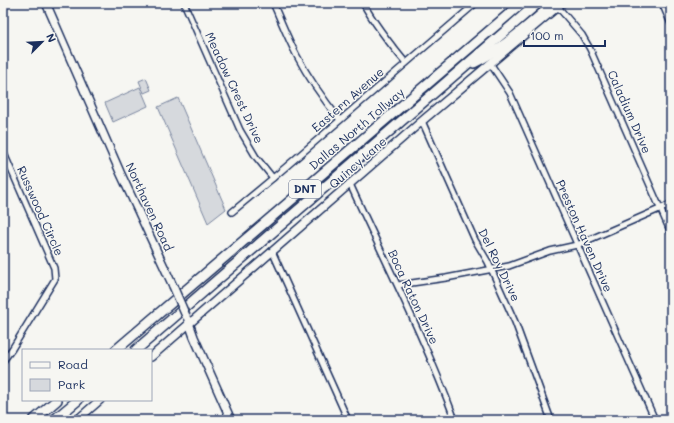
<svg xmlns="http://www.w3.org/2000/svg" width="674" height="423" font-family="Mali,sans-serif">
<rect width="100%" height="100%" fill="#f6f6f2"/>
<filter id="ink" filterUnits="userSpaceOnUse"><feTurbulence type="fractalNoise" baseFrequency=".025" numOctaves="2"/><feDisplacementMap in="SourceGraphic" scale="8" xChannelSelector="R" yChannelSelector="G"/><feConvolveMatrix kernelMatrix="1 2 1 2 8 2 1 2 1" color-interpolation-filters="sRGB"/></filter>
<g filter="url(#ink)">
<g fill="#d6d9dd" stroke="#78849e">
<path d="M146,78L151,90L144,93L139,81Z"/>
<path d="M140,87L148,106L113,122L105,103Z"/>
<path d="M178,98L226,209L208,223L158,107Z"/>
</g>
<g fill="none" stroke-linecap="round" stroke-linejoin="round">
<g stroke="#1b2f5e" stroke-width="8">
<g id="street">
<path d="M184,3L240,130L256,157L273,178"/>
<path d="M273,3C281,21 288,39 297,56C309,79 324,100 340,120"/>
<path d="M363,3C375,25 390,44 406,63"/>
<path d="M662,3L671,24"/>
<path d="M558,7L582,35L590,49L671,233"/>
<path d="M490,63L510,93L655,420"/>
<path d="M422,121L475,240L488,262L515,322L551,420"/>
<path d="M3,151L54,268L55,279L12,349L3,361"/>
<path d="M350,184C386,263 425,339 455,420"/>
<path d="M232,212L273,178L476,3"/>
<path d="M272,251L348,420"/>
<path d="M398,285L446,278L509,266L550,251L577,245L671,204"/>
</g>
</g>
<g stroke="#1b2f5e" stroke-width="10">
<g id="secondary">
<path d="M46,3L120,172L173,286"/>
<path d="M188,320L194,337L231,420"/>
<path d="M151,357L422,121L562,3"/>
<path d="M77,420L100,400"/>
</g>
</g>
<g stroke="#1b2f5e" stroke-width="12">
<g id="highway">
<path d="M474,63C503,49 529,24 555,3"/>
<path d="M116,350L522,3"/>
<path d="M136,350L538,3"/>
<path d="M34,420L57,400"/>
<path d="M54,420L78,400"/>
</g>
</g>
<use href="#street" stroke="#f6f6f2" stroke-width="5"/>
<use href="#secondary" stroke="#f6f6f2" stroke-width="7"/>
<use href="#highway" stroke="#f6f6f2" stroke-width="9"/>
<g stroke="#1b2f5e" stroke-width="10" stroke-linecap="butt">
<path id="secondary-bridge" d="M173,286L186,316"/>
</g>
<use href="#secondary-bridge" stroke="#f6f6f2" stroke-width="7"/>
</g>
</g>
<g text-anchor="middle" stroke-width="3" stroke-linejoin="round" paint-order="stroke">
<rect fill="#f6f6f2" stroke="#5d6b8a" stroke-width="1" x="289" y="180" width="32" height="18" rx="3"/>
<g font-size="11" font-weight="bold" fill="#1b2f5e">
<text x="305" y="193">DNT</text>
</g>
<g font-size="12" fill="#1b2f5e" stroke="#f6f6f2">
<text transform="translate(234 88) rotate(65)" y="4">Meadow Crest Drive</text>
<text transform="translate(348 100) rotate(-41)" y="4">Eastern Avenue</text>
<text transform="translate(629 112) rotate(66)" y="4">Caladium Drive</text>
<text transform="translate(357 129) rotate(-40)" y="4">Dallas North Tollway</text>
<text transform="translate(358 163) rotate(-41)" y="4">Quincy Lane</text>
<text transform="translate(149 207) rotate(65)" y="4">Northaven Road</text>
<text transform="translate(40 211) rotate(66)" y="4">Russwood Circle</text>
<text transform="translate(584 236) rotate(66)" y="4">Preston Haven Drive</text>
<text transform="translate(499 265) rotate(64)" y="4">Del Roy Drive</text>
<text transform="translate(413 297) rotate(65)" y="4">Boca Raton Drive</text>
</g>
</g>
<rect width="674" height="423" fill="none" stroke="#f6f6f2" stroke-width="16"/>
<rect x="8" y="8" width="658" height="407" fill="none" stroke="#1b2f5e" stroke-width="1.5" filter="url(#ink)"/>
<rect x="22" y="349" width="130" height="52" fill="#f6f6f2" stroke="#9ea6b7"/>
<rect x="30" y="362" width="20" height="6" fill="#f6f6f2" stroke="#9ea6b7"/>
<text x="58" y="369" font-size="12" fill="#1b2f5e">Road</text>
<rect x="30" y="379" width="20" height="12" fill="#d6d9dd" stroke="#9ea6b7"/>
<text x="58" y="389" font-size="12" fill="#1b2f5e">Park</text>
<g transform="translate(42 42) rotate(66)" stroke="#f6f6f2" stroke-width="3" paint-order="stroke">
<path d="M0-3L7 15L0 10L-7 15Z" fill="#1b2f5e"/>
<text y="-6" font-size="11" font-weight="bold" text-anchor="middle" fill="#1b2f5e">N</text>
</g>
<path d="M524 40v6h81v-6" fill="none" stroke="#1b2f5e" stroke-width="2"/>
<text x="530" y="40" font-size="12" fill="#1b2f5e" stroke="#f6f6f2" stroke-width="3" paint-order="stroke">100 m</text>
</svg>
